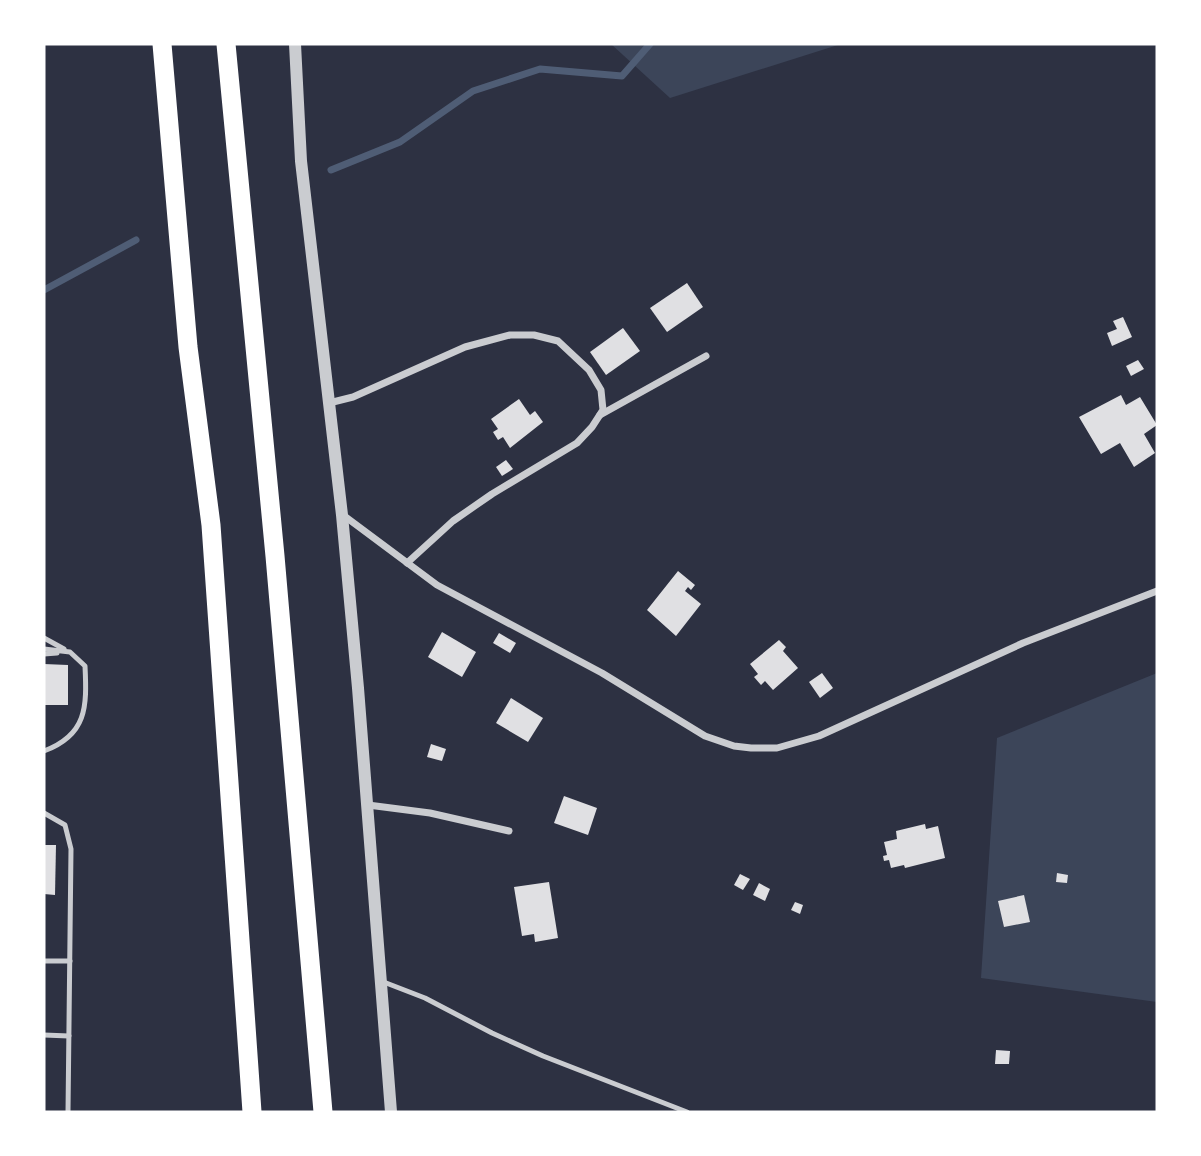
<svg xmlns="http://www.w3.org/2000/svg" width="1201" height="1156" font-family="'Crimson Pro',serif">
<rect width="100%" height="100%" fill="#2d3142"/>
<g fill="#3c4559">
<path d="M611,44H841L670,98Z"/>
<path d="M1157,673V1002L981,978L997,738Z"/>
</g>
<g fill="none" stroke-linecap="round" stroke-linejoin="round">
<g stroke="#4f5d75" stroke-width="7">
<path d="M331,170L400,142L473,91L540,69L622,76L650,44"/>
<path d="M44,290L136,240"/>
</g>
</g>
<g fill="#e0e0e3">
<path d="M687,283L703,307L667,332L650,308Z"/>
<path d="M1123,317L1132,337L1112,346L1107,333L1117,329L1113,321Z"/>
<path d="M623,328L640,351L606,375L590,352Z"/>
<path d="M1138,360L1144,369L1131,376L1126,366Z"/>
<path d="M1121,395L1126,405L1140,397L1157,425L1144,434L1155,453L1134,467L1120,443L1101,454L1079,417Z"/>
<path d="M519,399L530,415L535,411L543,422L510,448L503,437L498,440L493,432L498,429L491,419Z"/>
<path d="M506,460L513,469L502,476L496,467Z"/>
<path d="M678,571L695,585L691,590L688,587L685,591L701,604L676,636L647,610Z"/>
<path d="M442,632L476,652L462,677L428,657Z"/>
<path d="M499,633L516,643L510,653L493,643Z"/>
<path d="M779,640L786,647L783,651L798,668L773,690L765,681L761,685L754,677L758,674L750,664Z"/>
<path d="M44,664L68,665V705H44Z"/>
<path d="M822,673L833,688L820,698L809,682Z"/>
<path d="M511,698L543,718L528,742L496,723Z"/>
<path d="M431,744L446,749L442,761L427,757Z"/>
<path d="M564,796L597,808L588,835L554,823Z"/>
<path d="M925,824L926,829L938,826L945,858L905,868L904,865L891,868L889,860L884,861L883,856L887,855L884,842L897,839L896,831Z"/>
<path d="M44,845H56L55,895L44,894Z"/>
<path d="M1057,873L1068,875L1067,883L1056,882Z"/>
<path d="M740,874L750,879L743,890L734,885Z"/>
<path d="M549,882L558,938L535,942L534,934L522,936L514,887Z"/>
<path d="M759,883L770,889L765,901L753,895Z"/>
<path d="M1024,895L1030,922L1004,927L998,901Z"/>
<path d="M795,902L803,905L800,914L791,910Z"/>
<path d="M996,1050L1010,1051L1009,1064H995Z"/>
</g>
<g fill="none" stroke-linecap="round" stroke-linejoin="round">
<g stroke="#caccd0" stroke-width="5">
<path d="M44,638L64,649"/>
<path d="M44,649L70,652L85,666C87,707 87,735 44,751"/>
<path d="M44,654L57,653"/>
<path d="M44,813L65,825L71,849L68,1112"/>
<path d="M44,961H70"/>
<path d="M381,981L425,998L492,1033L543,1056L687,1112"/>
<path d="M44,1035L69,1036"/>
</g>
<g stroke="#caccd0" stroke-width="7">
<path d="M329,403L353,397L465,347L510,335H534L558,341L589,370L601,390L603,410L592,427L577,443L492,494L453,521L407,563"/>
<path d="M600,415L706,356"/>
<path d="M343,515L437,585L602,673L705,736L734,746L751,748H777L819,736L1023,643L1157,591"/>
<path d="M368,805L430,813L509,831"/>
</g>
<path stroke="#caccd0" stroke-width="12" d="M295,44L301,161L342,515L358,688L391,1112"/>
<g stroke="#fff" stroke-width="19">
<path d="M162,44L188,347L211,525L252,1112"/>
<path d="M226,44L275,556L323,1112"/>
</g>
</g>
<rect width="1201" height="1156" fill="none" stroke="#ffffff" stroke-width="91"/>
</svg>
